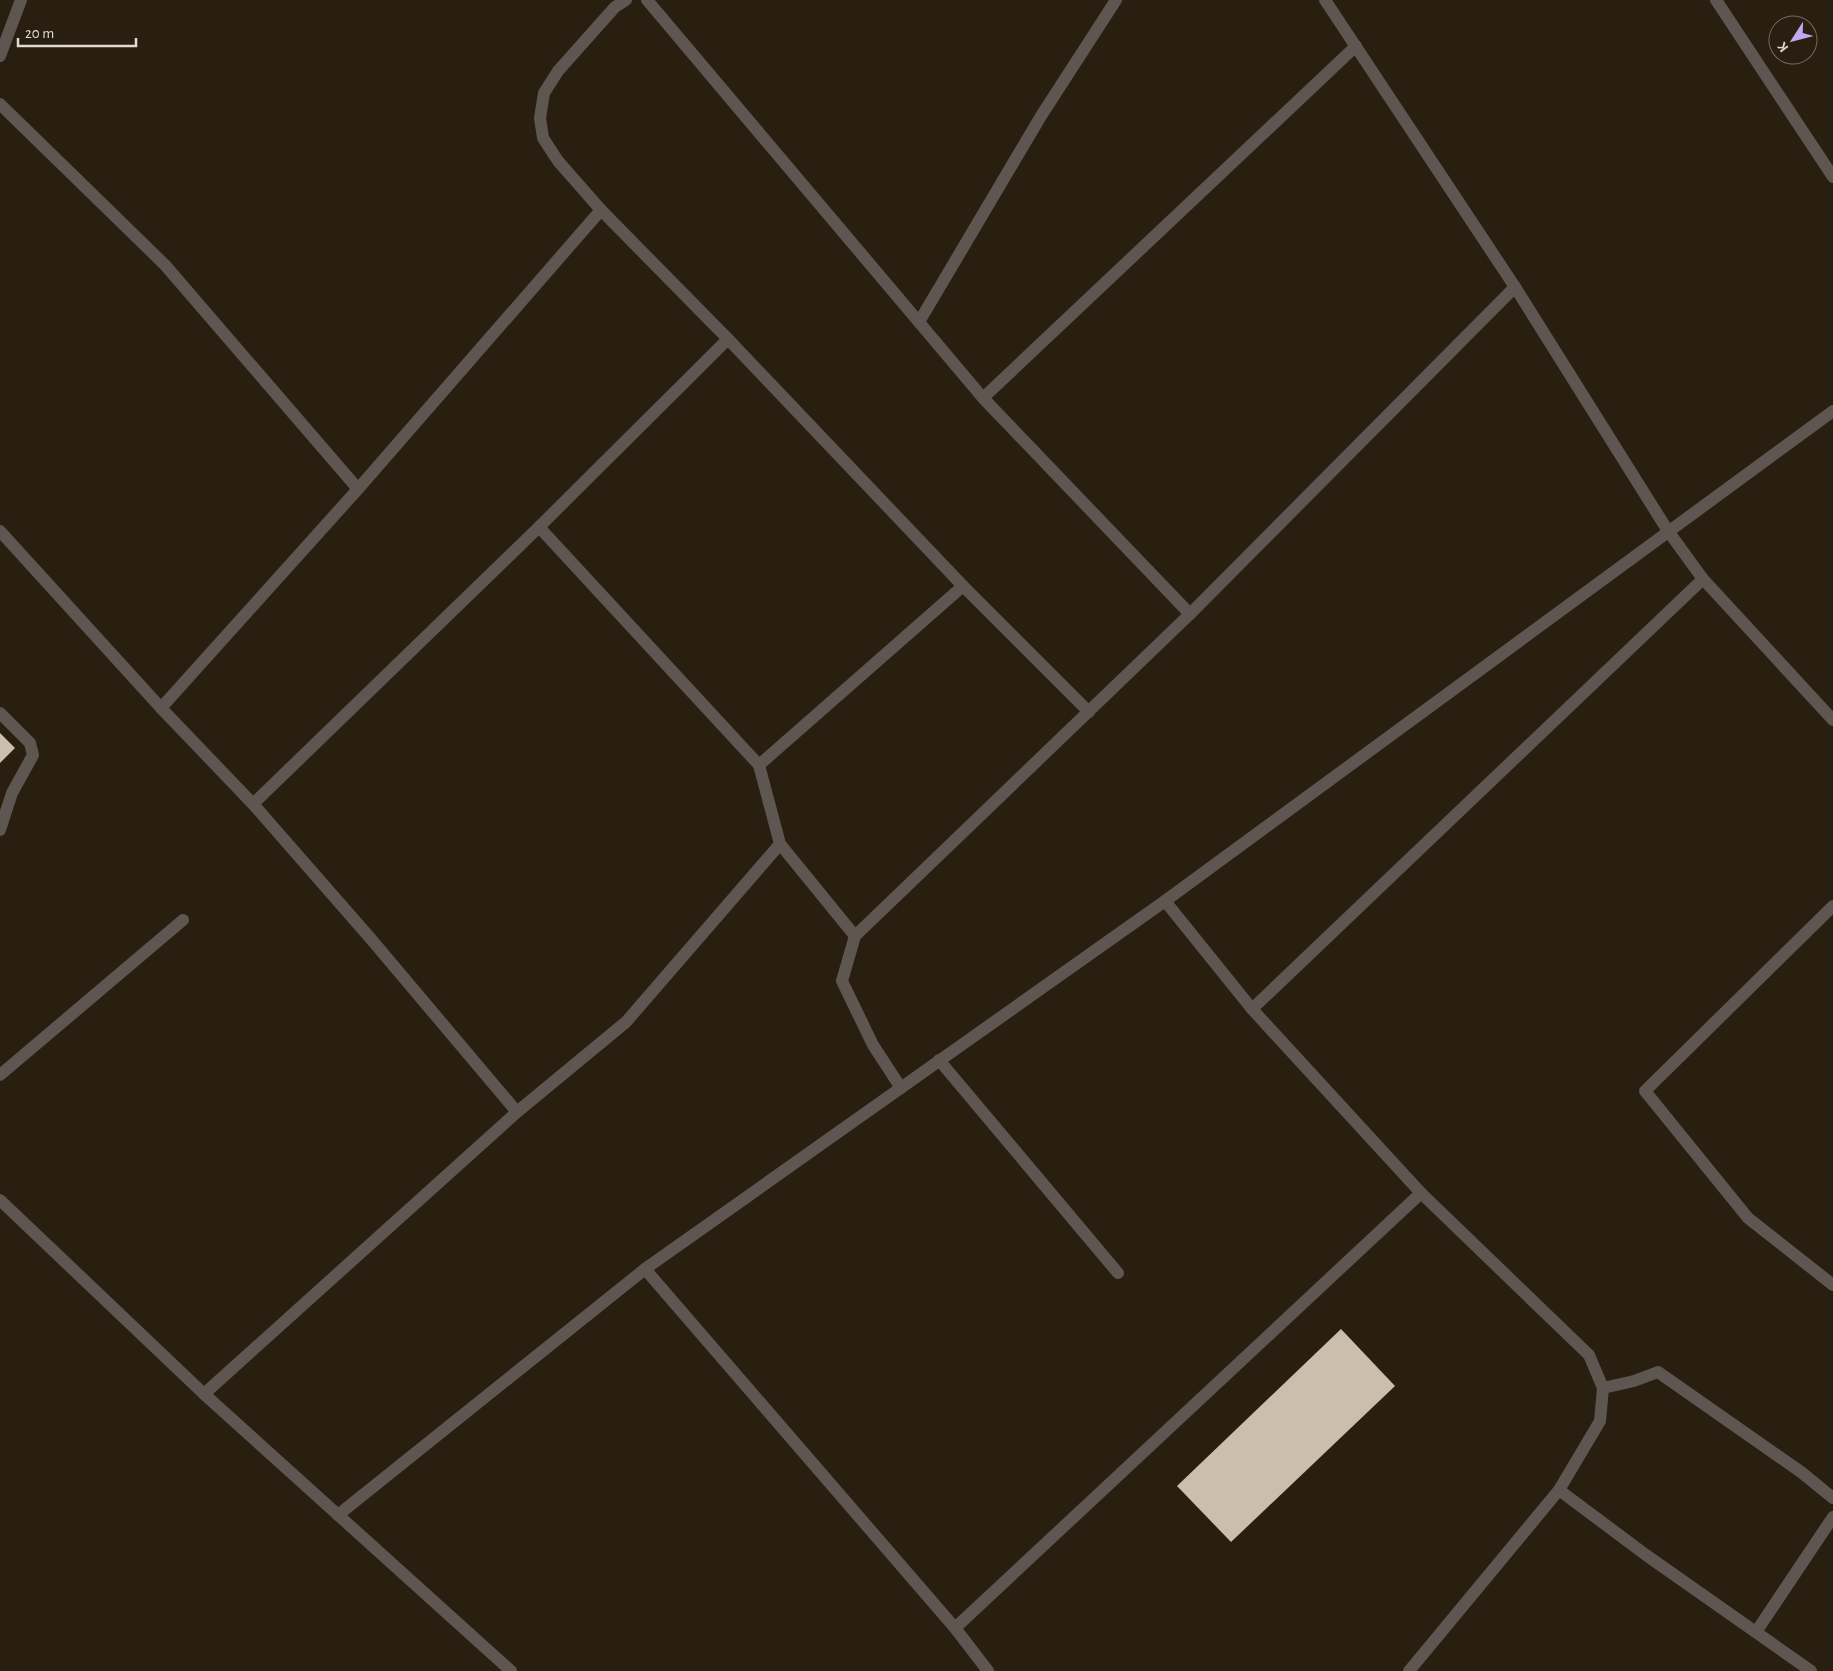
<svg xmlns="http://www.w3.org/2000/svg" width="1833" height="1671" font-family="'Alegreya Sans',sans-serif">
<rect width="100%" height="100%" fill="#291f11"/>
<g fill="#cbbead">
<path d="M0,733L15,748L0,763Z"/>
<path d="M1341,1329L1395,1386L1231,1542L1177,1486Z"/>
</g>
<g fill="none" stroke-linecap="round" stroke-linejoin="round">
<g stroke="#5e5651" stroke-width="12">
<path d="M0,713L30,743L33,755L12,793L0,830"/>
<path d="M759,765L963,586"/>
<path d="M939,1060L1118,1273"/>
<path d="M0,1075L183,920"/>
<path d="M1756,1632L1833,1517"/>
</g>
<g stroke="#5e5651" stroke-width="12">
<path d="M626,0L615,7L558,71L544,93L540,118L543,138L558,161L601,210L728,339L963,586L1089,712"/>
<path d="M647,0L983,398L1190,614"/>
<path d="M1325,0L1515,287L1668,531L1703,579L1833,720"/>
<path d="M1716,0L1833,177"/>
<path d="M0,56L21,0"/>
<path d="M0,104L165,265L358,489"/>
<path d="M919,322L1041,116L1116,0"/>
<path d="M983,398L1356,46"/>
<path d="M539,527L759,765L780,844"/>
<path d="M0,531L161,708L253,804L371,939L517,1112"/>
<path d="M161,708L358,489L601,210"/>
<path d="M253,804L539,527L728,339"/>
<path d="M1165,901L1252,1009L1421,1193L1589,1355L1603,1388L1600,1421L1559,1490L1409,1671"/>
<path d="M1833,906L1645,1091L1748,1218L1833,1285"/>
<path d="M1252,1009L1703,579"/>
<path d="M901,1088L873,1045L842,981L855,936L1190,614L1515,287"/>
<path d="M0,1200L204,1394L511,1671"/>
<path d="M645,1269L955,1628L988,1671"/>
<path d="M1603,1388L1634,1381L1658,1372L1801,1472L1833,1498"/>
<path d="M204,1394L517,1112L626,1022L780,844L855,936"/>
<path d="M1559,1490L1646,1555L1811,1671"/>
<path d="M338,1515L645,1269L1165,901L1833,411"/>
<path d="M955,1628L1421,1193"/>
</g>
</g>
<g transform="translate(1793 40) rotate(234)"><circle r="24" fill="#291f11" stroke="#736a5e"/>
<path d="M0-4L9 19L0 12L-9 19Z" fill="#c3a7f2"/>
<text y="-8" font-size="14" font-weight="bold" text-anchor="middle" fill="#e1dad1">K</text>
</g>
<path d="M18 38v8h118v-8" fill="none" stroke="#e1dad1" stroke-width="2.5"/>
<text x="25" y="38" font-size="15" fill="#e1dad1" stroke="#291f11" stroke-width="4" paint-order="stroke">20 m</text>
</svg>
